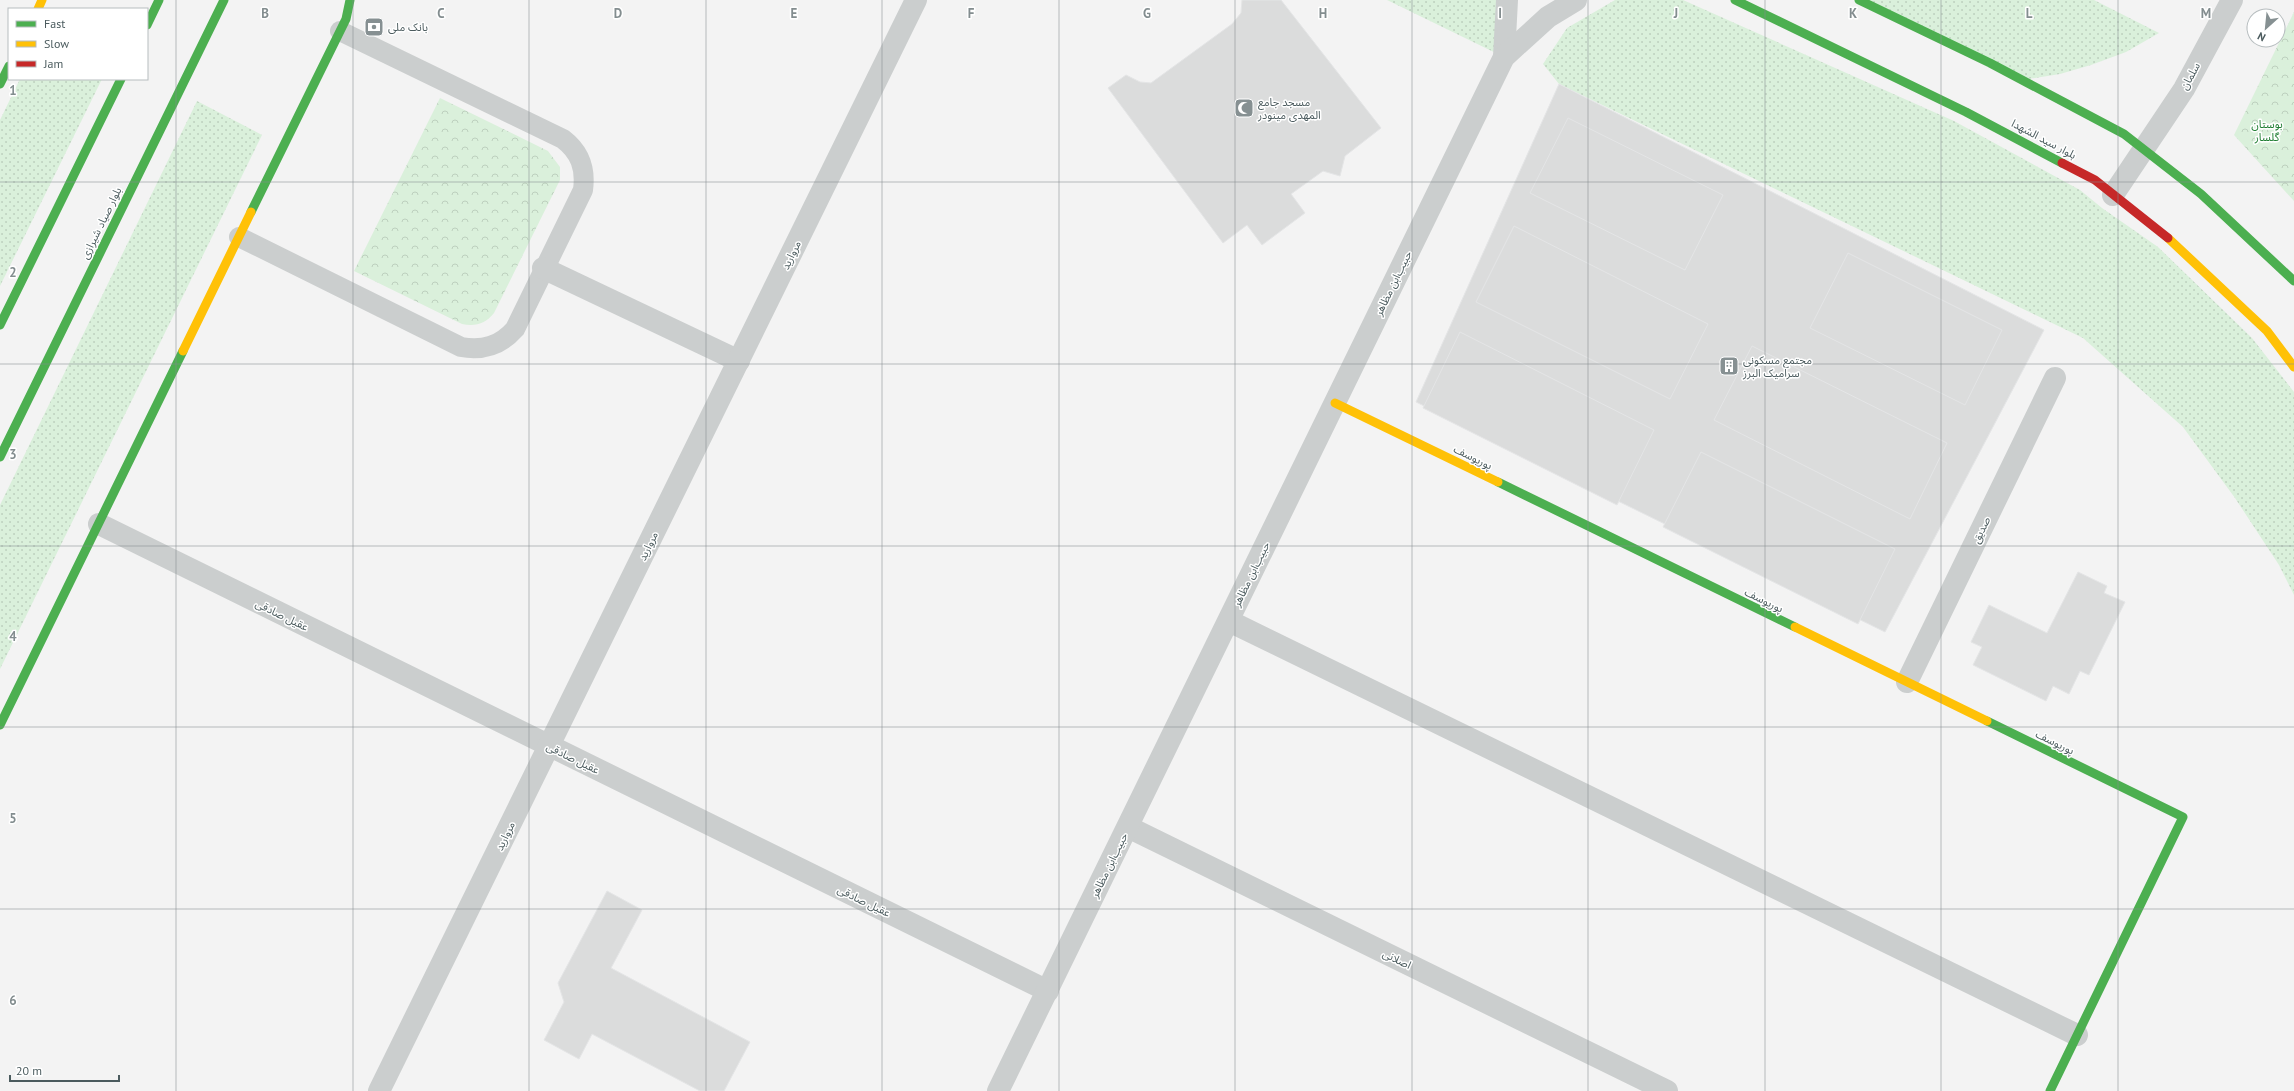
<svg xmlns="http://www.w3.org/2000/svg" width="2294" height="1091" font-family="'PT Sans','Noto Sans Arabic',sans-serif">
<defs>
<pattern id="grass-dots" width="8" height="8" patternUnits="userSpaceOnUse"><rect width="8" height="8" fill="#daf0db"/><path d="M2 2h.1M6 6h.1" fill="none" stroke="#bdd0be" stroke-width="1.8" stroke-linecap="round"/></pattern>
<pattern id="park-crowns" width="20" height="18" patternUnits="userSpaceOnUse"><rect width="20" height="18" fill="#daf0db"/><path d="M2 6a3 3 0 1 1 6 0M12 15a3 3 0 1 1 6 0" fill="none" stroke="#bdd0be"/></pattern>
</defs>
<rect width="100%" height="100%" fill="#f3f3f3"/>
<g fill="url(#grass-dots)">
<path d="M1387,0H1507L1504,57Z"/>
<path d="M1615,0H1683L1954,121L2080,190L2102,208L2158,247L2252,338L2294,392V595L2279,565L2235,498L2183,427L2083,338L1559,84L1543,64L1567,28Z"/>
<path d="M1859,0H2094L2159,33L2126,52L2091,65L2060,74L2022,80Z"/>
<path d="M20,79H102L0,286V120Z"/>
<path d="M197,101L262,135L0,669V505Z"/>
</g>
<g fill="url(#park-crowns)">
<path d="M2294,12V201L2234,135Z"/>
<path d="M440,98L548,151L560,167V180L494,313C486,323 476,327 462,324L354,271Z"/>
</g>
<g fill="#dbdcdc" stroke="#e4e5e6">
<path d="M1242,0H1281L1381,128L1345,156L1340,176L1323,171L1291,194L1305,213L1262,245L1247,225L1223,243L1108,88L1126,75L1140,82L1151,83L1232,24L1241,13Z"/>
<path d="M1559,84L2044,330L1885,632L1416,402Z"/>
<path d="M1568,118L1723,195L1685,270L1530,193Z"/>
<path d="M1514,226L1708,324L1670,399L1476,302Z"/>
<path d="M1848,253L2002,330L1965,405L1810,328Z"/>
<path d="M1460,332L1654,430L1617,505L1423,408Z"/>
<path d="M1752,346L1947,443L1910,519L1714,420Z"/>
<path d="M1701,452L1895,549L1858,624L1663,527Z"/>
<path d="M2078,572L2107,586L2104,593L2125,602L2089,675L2080,671L2069,694L2053,686L2046,701L1973,665L1982,647L1971,642L1989,605L2047,633Z"/>
<path d="M607,891L642,910L611,968L750,1042L724,1091H700L592,1034L579,1059L544,1040L564,1002L558,983Z"/>
</g>
<g fill="none" stroke-linecap="round" stroke-linejoin="round">
<path stroke="#cbcece" stroke-width="20" d="M239,237L461,347C483,351 500,346 515,329L583,190C586,168 580,152 563,139L340,31"/>
<g stroke="#cbcece" stroke-width="22">
<path d="M1504,57L1507,0"/>
<path d="M2113,195L2184,89L2232,0"/>
<path d="M543,268L739,361"/>
<path d="M99,524L1048,991"/>
<path d="M1229,621L2077,1035"/>
<path d="M1907,682L2055,378"/>
<path d="M1128,827L1667,1091"/>
<path d="M379,1091L916,0"/>
<path d="M998,1091L1504,57L1548,17L1576,0"/>
</g>
<g stroke="#4caf50" stroke-width="9">
<path d="M1735,0L1966,112L2062,163"/>
<path d="M1859,0L1990,63L2124,134L2201,194L2294,281"/>
<path d="M147,25L159,0"/>
<path d="M0,84L9,66"/>
<path d="M251,212L346,19L350,0"/>
<path d="M0,325L121,79"/>
<path d="M0,457L224,0"/>
<path d="M1498,482L1795,627"/>
<path d="M1987,721L2183,817L2050,1091"/>
<path d="M0,725L183,351"/>
</g>
<g stroke="#ffc107" stroke-width="9">
<path d="M38,9L42,0"/>
<path d="M2168,238L2267,331L2294,367"/>
<path d="M183,351L251,212"/>
<path d="M1335,403L1498,482"/>
<path d="M1795,627L1987,721"/>
</g>
<path stroke="#c62828" stroke-width="9" d="M2062,163L2095,180L2168,238"/>
</g>
<path fill="none" stroke="#838d8f" stroke-width="1" stroke-opacity="0.55" d="M176,0V1091M353,0V1091M529,0V1091M706,0V1091M882,0V1091M1059,0V1091M1235,0V1091M1412,0V1091M1588,0V1091M1765,0V1091M1941,0V1091M2118,0V1091M0,182H2294M0,364H2294M0,546H2294M0,727H2294M0,909H2294"/>
<defs>
<g id="bank-square" transform="scale(1)"><rect x="-9" y="-9" width="18" height="18" rx="4" fill="#869092" stroke="#fff"/><path d="M-6-4H6V4H-6ZM0-2.3a2.3 2.3 0 1 0 0 4.6a2.3 2.3 0 1 0 0-4.6Z" fill="#fff"/></g>
<g id="mosque-square" transform="scale(1)"><rect x="-9" y="-9" width="18" height="18" rx="4" fill="#869092" stroke="#fff"/><path d="M3.5-4.9A6 6 0 1 0 3.5 4.9A5 5 0 1 1 3.5-4.9Z" fill="#fff"/></g>
<g id="building-square" transform="scale(1)"><rect x="-9" y="-9" width="18" height="18" rx="4" fill="#869092" stroke="#fff"/><path d="M-4-6H4V6H1V3H-1V6H-4ZM-2.5-4.3h1.7v1.8h-1.7ZM.8-4.3h1.7v1.8H.8ZM-2.5-1h1.7V.8h-1.7ZM.8-1h1.7V.8H.8Z" fill="#fff"/></g>
</defs>
<g fill-rule="evenodd">
<use href="#bank-square" x="374" y="27"/>
<use href="#mosque-square" x="1244" y="108"/>
<use href="#building-square" x="1729" y="366"/>
</g>
<g text-anchor="middle" stroke-width="3" stroke-linejoin="round" paint-order="stroke">
<g font-size="11" fill="#4b5b5e" stroke="#fff" text-anchor="start">
<text x="388" y="31">بانک ملی</text>
<text x="1258" y="106">مسجد جامع<tspan x="1258" dy="13">المهدی مینودر</tspan></text>
<text x="1743" y="364">مجتمع مسکونی<tspan x="1743" dy="13">سرامیک البرز</tspan></text>
</g>
<g font-size="11" fill="#4b5b5e" stroke="#fff">
<text transform="translate(2190 76) rotate(-61)" y="4">سلمان</text>
<text transform="translate(2044 139) rotate(28)" y="4">بلوار سید الشهدا</text>
<text transform="translate(101 223) rotate(-64)" y="4">بلوار صیاد شیرازی</text>
<text transform="translate(791 255) rotate(-64)" y="4">مروارید</text>
<text transform="translate(1393 283) rotate(-64)" y="4">حبیب‌ابن مظاهر</text>
<text transform="translate(1473 457) rotate(26)" y="4">پوریوسف</text>
<text transform="translate(1981 530) rotate(-64)" y="4">صدیق</text>
<text transform="translate(648 546) rotate(-64)" y="4">مروارید</text>
<text transform="translate(1251 574) rotate(-64)" y="4">حبیب‌ابن مظاهر</text>
<text transform="translate(1764 600) rotate(26)" y="4">پوریوسف</text>
<text transform="translate(282 615) rotate(26)" y="4">عقیل صادقی</text>
<text transform="translate(2055 742) rotate(26)" y="4">پوریوسف</text>
<text transform="translate(573 758) rotate(26)" y="4">عقیل صادقی</text>
<text transform="translate(505 836) rotate(-64)" y="4">مروارید</text>
<text transform="translate(1109 865) rotate(-64)" y="4">حبیب‌ابن مظاهر</text>
<text transform="translate(864 901) rotate(26)" y="4">عقیل صادقی</text>
<text transform="translate(1397 959) rotate(26)" y="4">اصلانی</text>
</g>
<g font-size="11" fill="#1e7d31" stroke="#fff">
<text x="2267" y="128">بوستان<tspan x="2267" dy="13">گلسار</tspan></text>
</g>
</g>
<g font-size="13" text-anchor="middle" font-weight="bold" fill="#838d8f" stroke="#fff" stroke-width="3" stroke-linejoin="round" paint-order="stroke">
<text x="265" y="18">B</text>
<text x="441" y="18">C</text>
<text x="618" y="18">D</text>
<text x="794" y="18">E</text>
<text x="971" y="18">F</text>
<text x="1147" y="18">G</text>
<text x="1323" y="18">H</text>
<text x="1500" y="18">I</text>
<text x="1676" y="18">J</text>
<text x="1853" y="18">K</text>
<text x="2029" y="18">L</text>
<text x="2206" y="18">M</text>
<text x="13" y="95">1</text>
<text x="13" y="277">2</text>
<text x="13" y="459">3</text>
<text x="13" y="641">4</text>
<text x="13" y="823">5</text>
<text x="13" y="1005">6</text>
</g>
<rect x="8" y="8" width="140" height="72" fill="#ffffff" stroke="#b7bdbf"/>
<rect x="16" y="21" width="20" height="6" fill="#4caf50" stroke="#b7bdbf"/>
<text x="44" y="28" font-size="12" fill="#4b5b5e">Fast</text>
<rect x="16" y="41" width="20" height="6" fill="#ffc107" stroke="#b7bdbf"/>
<text x="44" y="48" font-size="12" fill="#4b5b5e">Slow</text>
<rect x="16" y="61" width="20" height="6" fill="#c62828" stroke="#b7bdbf"/>
<text x="44" y="68" font-size="12" fill="#4b5b5e">Jam</text>
<g transform="translate(2266 28) rotate(207)"><circle r="19" fill="#ffffff" stroke="#b7bdbf"/>
<path d="M0-3L7 15L0 10L-7 15Z" fill="#869092"/>
<text y="-6" font-size="11" font-weight="bold" text-anchor="middle" fill="#4b5b5e">N</text>
</g>
<path d="M10 1075v6h109v-6" fill="none" stroke="#4b5b5e" stroke-width="2"/>
<text x="16" y="1075" font-size="12" fill="#4b5b5e" stroke="#ffffff" stroke-width="3" paint-order="stroke">20 m</text>
</svg>
